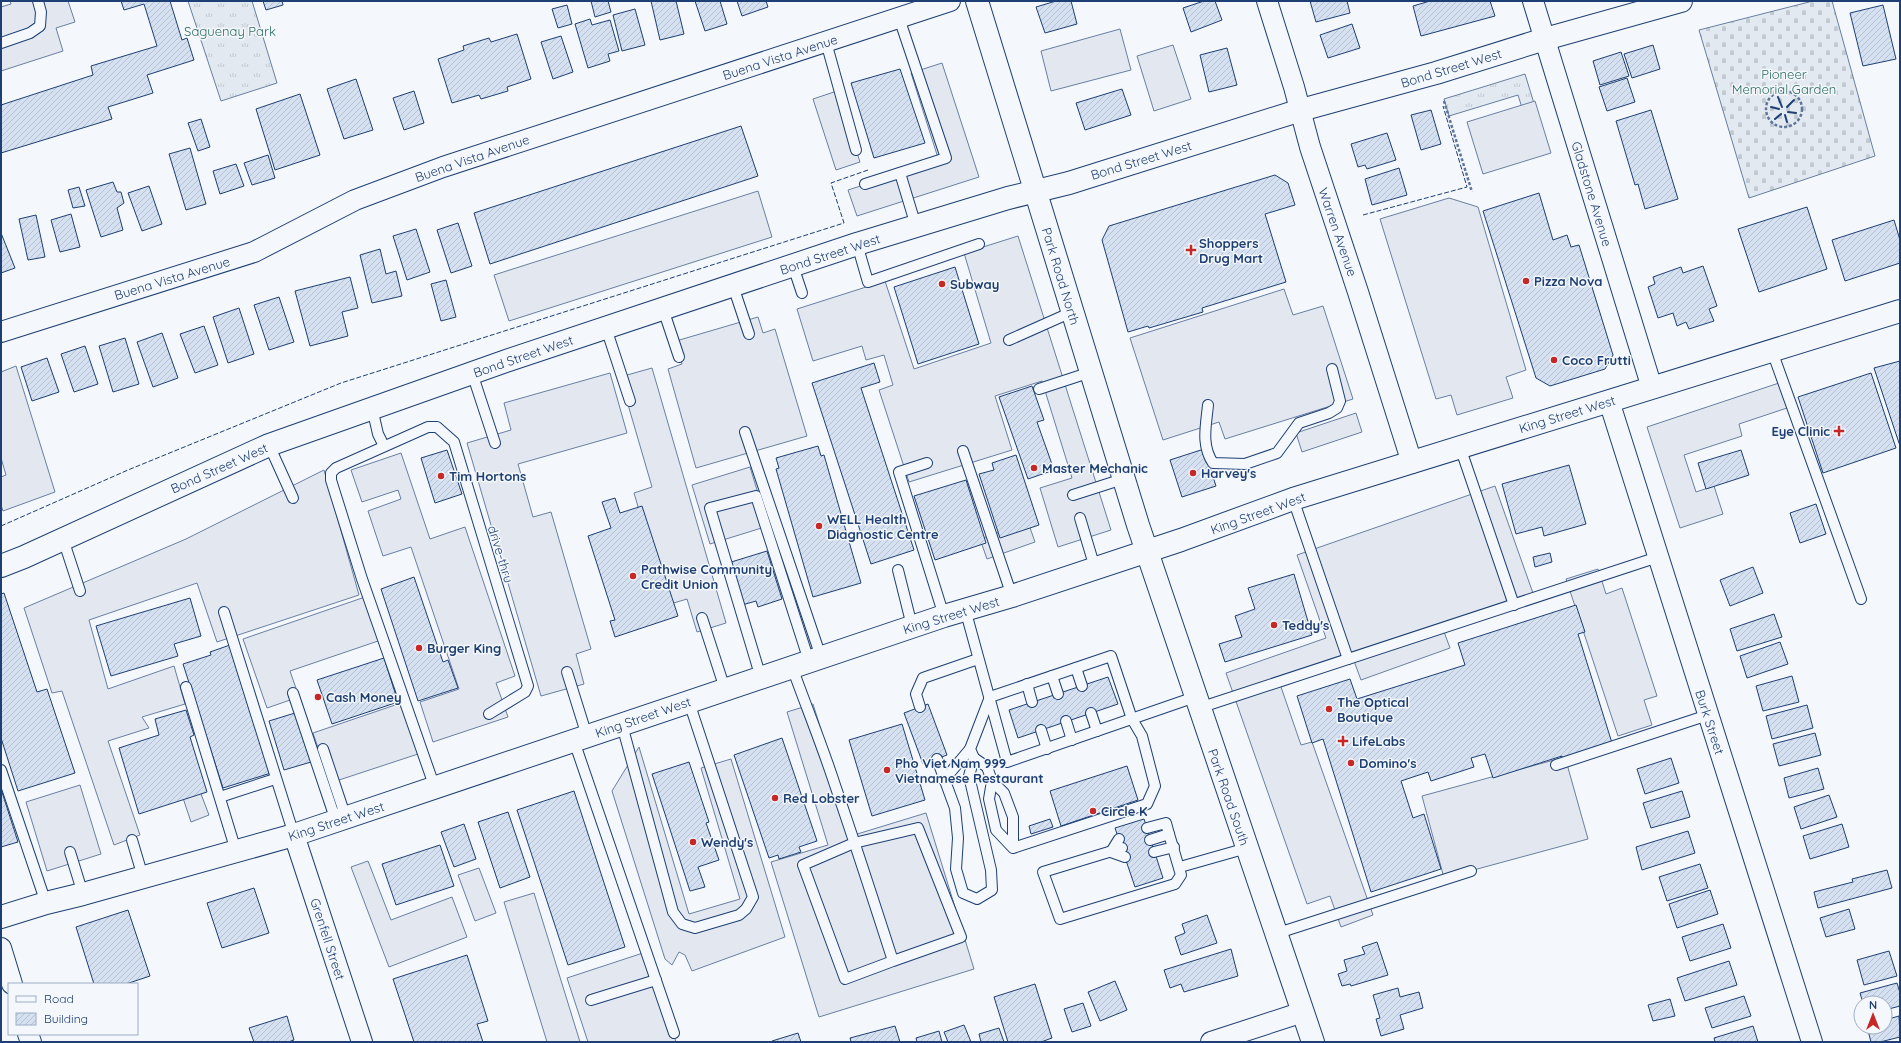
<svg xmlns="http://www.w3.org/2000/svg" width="1901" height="1043" font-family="Quicksand,sans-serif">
<defs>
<pattern id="grass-tufts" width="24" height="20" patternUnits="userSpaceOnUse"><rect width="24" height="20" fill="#e3e9f0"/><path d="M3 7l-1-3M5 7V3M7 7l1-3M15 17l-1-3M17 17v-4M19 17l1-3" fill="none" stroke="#c2c9d1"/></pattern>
<pattern id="cemetery-stones" width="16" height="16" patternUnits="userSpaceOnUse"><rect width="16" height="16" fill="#e3e9f0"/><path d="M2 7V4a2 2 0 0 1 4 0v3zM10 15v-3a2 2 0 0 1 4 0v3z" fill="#c2c9d1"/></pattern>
<pattern id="building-hatch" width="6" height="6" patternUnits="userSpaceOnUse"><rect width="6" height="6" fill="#d5e0f0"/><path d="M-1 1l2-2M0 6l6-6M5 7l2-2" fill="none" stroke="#b6c1d1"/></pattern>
</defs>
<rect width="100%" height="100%" fill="#f4f7fb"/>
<g fill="url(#grass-tufts)" stroke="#687fa3">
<path d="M188,1H252L277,83L221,101Z"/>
<path d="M1525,74L1544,136L1533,143L1518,95L1449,116L1444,99Z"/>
</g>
<path fill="url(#cemetery-stones)" stroke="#687fa3" d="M1813,1H1832L1875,156L1749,198L1699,30Z"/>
<g fill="#e3e8f0" stroke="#687fa3">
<path d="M10,1H68L75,22L56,28L63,51L1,71V7L11,4Z"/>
<path d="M1120,29L1131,70L1051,91L1041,51Z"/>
<path d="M1173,45L1191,99L1154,111L1137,56Z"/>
<path d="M942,63L979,177L857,216L848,190L939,161L911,73Z"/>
<path d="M837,91L860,162L836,170L813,99Z"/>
<path d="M1535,101L1551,153L1483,174L1467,122Z"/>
<path d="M758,191L772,237L509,321L494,275Z"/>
<path d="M1449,198L1478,207L1526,370L1506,377L1513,398L1457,415L1451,395L1436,399L1380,219Z"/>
<path d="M1018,236L1111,530L1058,547L1040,488L1072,478L1042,381L995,396L1012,450L909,482L879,390L893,385L884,355L866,360L862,346L813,361L797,309L885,281L914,369L991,343L964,253Z"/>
<path d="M1284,289L1293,315L1323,306L1353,399L1225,439L1219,422L1163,440L1130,338Z"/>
<path d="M758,317L763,333L775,329L807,436L696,468L668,369L682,364L676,341Z"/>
<path d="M16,366L55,492L3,511L1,505V477L6,475L1,458V372Z"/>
<path d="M652,368L726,623L697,632L687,599L667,605L634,493L652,487L620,377Z"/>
<path d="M610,373L627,433L518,464L533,517L551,512L591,649L576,654L584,684L541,696L467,443L511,430L504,403Z"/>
<path d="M1779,383L1787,408L1739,424L1742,436L1684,455L1696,492L1714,486L1723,514L1680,528L1647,427Z"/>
<path d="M1356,413L1362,432L1302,452L1296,433Z"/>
<path d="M401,453L430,539L465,527L515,676L496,683L508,717L433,742L420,702L459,689L411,547L383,556L368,511L401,499L398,490L362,502L351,470Z"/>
<path d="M750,467L768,526L710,544L692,485Z"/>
<path d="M324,470L359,595L217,642L197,583L89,620L108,689L174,666L185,704L142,717L149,728L108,741L140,835L114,845L62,691L52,693L24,608L186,539Z"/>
<path d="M1495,486L1534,596L1443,629L1450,648L1361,680L1354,661L1281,687L1301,745L1312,742L1373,915L1341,927L1330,896L1307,904L1226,673L1326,638L1297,555Z"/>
<path d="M1028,522L1035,542L987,559L980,539Z"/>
<path d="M1598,569L1606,594L1622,588L1657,696L1644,700L1652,725L1618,736L1566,579Z"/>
<path d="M365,597L381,640L290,671L299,697L267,708L243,639Z"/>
<path d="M401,703L418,754L330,783L313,733Z"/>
<path d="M813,704L854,835L926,813L974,969L819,1017L771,862L828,845L787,712Z"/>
<path d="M639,747L689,914L740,899L701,768L731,759L785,937L692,971L685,955L679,952L672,965L665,959L612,791Z"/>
<path d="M1565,757L1588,839L1444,878L1422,796Z"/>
<path d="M80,785L101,854L47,871L26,802Z"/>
<path d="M198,786L209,815L191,822L181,792Z"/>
<path d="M368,861L391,920L452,897L467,937L389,967L351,867Z"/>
<path d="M479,868L496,913L475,921L458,875Z"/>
<path d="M534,893L580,1042H547L504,902Z"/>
<path d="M646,952L676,1042H588L567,978Z"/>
</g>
<g fill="url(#building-hatch)" stroke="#1d3f73">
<path d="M121,1H170L182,40L187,38L194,60L147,75L153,93L108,107L112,119L1,153V105L93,75L91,66L157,46L144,4L124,10Z"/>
<path d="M263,1H282L283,5L266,10Z"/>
<path d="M591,1H608L611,12L595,17Z"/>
<path d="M651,1H676L684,34L660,40Z"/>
<path d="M695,1H720L727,24L705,31Z"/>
<path d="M737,1H766L768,7L742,16Z"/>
<path d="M1056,1H1071L1077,24L1045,33L1036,7Z"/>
<path d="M1204,1H1215L1222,20L1191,32L1183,8Z"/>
<path d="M1310,1H1347L1350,13L1316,22Z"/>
<path d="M1430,1H1490L1495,16L1421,36L1413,6Z"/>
<path d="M567,5L572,24L558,28L552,9Z"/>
<path d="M1883,5L1896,59L1863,66L1850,13Z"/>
<path d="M635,9L645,45L622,51L613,15Z"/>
<path d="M590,19L592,25L610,20L619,51L608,54L610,61L588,68L575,24Z"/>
<path d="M1352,24L1360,48L1328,58L1320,35Z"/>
<path d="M517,34L531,79L507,87L508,91L481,99L479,95L452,103L438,59L464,50L463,46L489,38L491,42Z"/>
<path d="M561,36L573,72L553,79L541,42Z"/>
<path d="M1653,45L1660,69L1632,78L1624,54Z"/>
<path d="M1227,48L1237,85L1209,92L1200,55Z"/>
<path d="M1621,52L1629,76L1600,85L1593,61Z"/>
<path d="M900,69L925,143L874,158L851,83Z"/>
<path d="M1627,78L1635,102L1607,111L1599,87Z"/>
<path d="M356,79L373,130L344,139L327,89Z"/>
<path d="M1122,89L1131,115L1085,130L1076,103Z"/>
<path d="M414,91L424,123L404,130L393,98Z"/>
<path d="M300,94L320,155L275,170L256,109Z"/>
<path d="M1431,110L1441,144L1421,150L1411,115Z"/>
<path d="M1651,110L1678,199L1645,209L1638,184L1635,185L1616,121Z"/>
<path d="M201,119L210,147L198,151L188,123Z"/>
<path d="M741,126L758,176L490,264L474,213Z"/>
<path d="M1387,133L1396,160L1367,169L1365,165L1358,167L1351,144Z"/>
<path d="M190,148L206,204L186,210L169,154Z"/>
<path d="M268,155L275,178L252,185L244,163Z"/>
<path d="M236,164L244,186L220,194L213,171Z"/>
<path d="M1399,168L1407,195L1372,205L1365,179Z"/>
<path d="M1275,175L1288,183L1295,205L1265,214L1286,282L1202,308L1203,312L1149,328L1148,326L1128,332L1102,240L1109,226Z"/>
<path d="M113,182L117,192H121L124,203L117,208L123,230L101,237L86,190Z"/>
<path d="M149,186L162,224L142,231L128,193Z"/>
<path d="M79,187L85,206L73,208L68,190Z"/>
<path d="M1539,193L1553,240L1567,235L1571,247L1579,245L1613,355L1605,369L1550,386L1536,378L1483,211Z"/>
<path d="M1807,207L1827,269L1759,292L1738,229Z"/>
<path d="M71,214L80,247L60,252L51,220Z"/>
<path d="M36,215L45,257L28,260L19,219Z"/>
<path d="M1894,220L1900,240V263L1845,281L1832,240Z"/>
<path d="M458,223L472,266L451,273L437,230Z"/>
<path d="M416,229L430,272L407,280L393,236Z"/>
<path d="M1,233L15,268L1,273Z"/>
<path d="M380,249L386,274L396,271L402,296L372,303L360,255Z"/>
<path d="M1703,266L1717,306L1709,309L1714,321L1689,329L1686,322L1677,326L1673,313L1658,318L1648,287L1655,284L1653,277L1681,267L1683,273Z"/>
<path d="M955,267L979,344L918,364L894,287Z"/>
<path d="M350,277L358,308L342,312L348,336L310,346L295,291Z"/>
<path d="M446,280L456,317L441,321L431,284Z"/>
<path d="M279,297L294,342L269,350L254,305Z"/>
<path d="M239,308L254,354L228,363L213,317Z"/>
<path d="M204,326L218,365L195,373L180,334Z"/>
<path d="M162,333L178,378L153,387L137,342Z"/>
<path d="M125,338L139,384L113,392L99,346Z"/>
<path d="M85,346L98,384L74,392L61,354Z"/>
<path d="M47,358L59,392L32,401L21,367Z"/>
<path d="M1900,361V446L1874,368Z"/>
<path d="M874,363L880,382L861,388L914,550L871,564L812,383Z"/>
<path d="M1871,373L1896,448L1823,473L1798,397Z"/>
<path d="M1032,386L1044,420L1037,422L1054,470L1028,479L999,397Z"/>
<path d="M818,446L821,456L824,455L861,583L813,597L776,469L779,468L776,458Z"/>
<path d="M1204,449L1216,486L1182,497L1170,460Z"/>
<path d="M447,450L462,494L435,503L421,458Z"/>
<path d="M1741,450L1749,475L1706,489L1698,463Z"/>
<path d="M1016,455L1039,525L1000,538L979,474L994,470L992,463Z"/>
<path d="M1569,465L1586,524L1544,536L1542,527L1516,534L1502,484Z"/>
<path d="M966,480L986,543L935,560L914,496Z"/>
<path d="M615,498L620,513L642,506L678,616L615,637L610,621L615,620L588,536L611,528L602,502Z"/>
<path d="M1816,504L1826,534L1800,543L1790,513Z"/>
<path d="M767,551L782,599L758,607L756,601L742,605L728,563Z"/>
<path d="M1550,553L1552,562L1535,567L1533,557Z"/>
<path d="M1753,567L1763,593L1730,606L1720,580Z"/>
<path d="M1294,574L1312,635L1225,662L1219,644L1242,637L1235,616L1255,609L1248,588Z"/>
<path d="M414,577L443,662L448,660L458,688L418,701L381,589Z"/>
<path d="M4,593L37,692L47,689L75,773L18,791L1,738V594Z"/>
<path d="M190,598L201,636L174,644L178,656L111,676L96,626Z"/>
<path d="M1576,605L1585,632L1578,634L1612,743L1563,759L1562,756L1493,778L1485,754L1471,758L1474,767L1431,781L1428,772L1401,781L1413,818L1424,814L1441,869L1371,892L1323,739L1312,743L1297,696L1350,679L1357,699L1465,665L1458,643Z"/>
<path d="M1774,614L1782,637L1737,651L1730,629Z"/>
<path d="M1780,642L1788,664L1747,678L1740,656Z"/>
<path d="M230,645L271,773L223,788L183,664L211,655L210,652Z"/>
<path d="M384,658L398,702L332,724L317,680Z"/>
<path d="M1792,676L1799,702L1763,711L1756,686Z"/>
<path d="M1108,677L1118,704L1018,738L1009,710Z"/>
<path d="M928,704L947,755L923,764L904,713Z"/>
<path d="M1807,705L1813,728L1772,739L1766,716Z"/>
<path d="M186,710L194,735L190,737L207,792L139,814L119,748L159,735L155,719Z"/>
<path d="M295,713L311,762L284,770L269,721Z"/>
<path d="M902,724L925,800L872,816L849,740Z"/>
<path d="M1815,733L1821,755L1779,766L1773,744Z"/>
<path d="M782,738L817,841L799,847L801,852L779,859L778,855L769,858L734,755Z"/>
<path d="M1671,758L1679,783L1645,794L1637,769Z"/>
<path d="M689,762L709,822L706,823L719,860L698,867L705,887L690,891L652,774Z"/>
<path d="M1127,766L1138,800L1061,826L1050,791Z"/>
<path d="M1818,768L1824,789L1789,798L1784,778Z"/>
<path d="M1,789L18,842L1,847Z"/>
<path d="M574,791L625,947L568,965L517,810Z"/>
<path d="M1682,791L1690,817L1651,828L1643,803Z"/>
<path d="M1829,795L1837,817L1801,829L1794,807Z"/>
<path d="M508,812L530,877L500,888L478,822Z"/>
<path d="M1050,819L1053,827L1031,834L1029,826Z"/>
<path d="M1144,819L1163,878L1135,887L1115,828Z"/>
<path d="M464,824L476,859L454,867L441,832Z"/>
<path d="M1842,824L1849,847L1810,859L1803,836Z"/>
<path d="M1688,831L1695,853L1642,870L1636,847Z"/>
<path d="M440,845L454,886L396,905L382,864Z"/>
<path d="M1700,864L1708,888L1667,901L1659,877Z"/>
<path d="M1887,870L1892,888L1818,908L1814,892L1853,882L1852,879Z"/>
<path d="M254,888L269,933L222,948L207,903Z"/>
<path d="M1710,890L1718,914L1677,928L1669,904Z"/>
<path d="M1849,909L1855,929L1826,937L1820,918Z"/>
<path d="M128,910L150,976L126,984H94L76,927Z"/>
<path d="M1207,915L1217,943L1181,955L1175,937L1185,933L1182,924Z"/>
<path d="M1723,924L1731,948L1690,961L1682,937Z"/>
<path d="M1377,942L1388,975L1351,986L1350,984L1342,986L1338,974L1347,971L1344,960L1365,954L1362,947Z"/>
<path d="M1231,949L1238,976L1184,992L1181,984L1170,988L1164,970Z"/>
<path d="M1889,951L1897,976L1864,985L1857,960Z"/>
<path d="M467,955L488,1021L477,1024L483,1042H414L393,979Z"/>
<path d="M1729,961L1737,985L1685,1001L1677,978Z"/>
<path d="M1115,981L1127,1010L1100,1021L1088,992Z"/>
<path d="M1897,983L1900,993V1006L1885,1010V1003H1863L1860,993Z"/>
<path d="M1035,984L1052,1038L1041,1042H1008L994,997Z"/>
<path d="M1398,988L1400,997L1419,992L1423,1008L1400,1015L1404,1029L1381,1036L1376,1019L1380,1018L1373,995Z"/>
<path d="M1744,996L1751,1016L1712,1028L1705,1008Z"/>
<path d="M1670,999L1675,1016L1653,1021L1648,1005Z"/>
<path d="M1083,1003L1091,1026L1072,1032L1064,1009Z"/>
<path d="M287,1016L294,1040L288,1042H254L249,1028Z"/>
<path d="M1899,1016L1900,1037L1880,1042H1871L1867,1027H1885V1020Z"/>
<path d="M964,1025L971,1042H948L944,1032Z"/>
<path d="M895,1026L900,1042H851L850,1038Z"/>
<path d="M1753,1026L1758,1042H1715L1714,1038Z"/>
<path d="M999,1028L1004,1042H981L979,1034Z"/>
<path d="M939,1031L942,1042H917L916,1038Z"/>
<path d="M798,1033L801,1042H773L772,1041Z"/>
</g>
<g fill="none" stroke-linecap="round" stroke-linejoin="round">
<g stroke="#1d3f73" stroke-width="12">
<g id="lane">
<path d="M826,42L856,150"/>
<path d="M1,43L30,33L40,26L41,12L38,1"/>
<path d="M900,173L916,226"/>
<path d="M865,184L946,158L899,18"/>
<path d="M857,244L868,282L979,244"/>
<path d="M793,266L802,293"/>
<path d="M733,286L749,334"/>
<path d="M663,309L679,357"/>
<path d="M606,328L630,401"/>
<path d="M1009,340L1072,312"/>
<path d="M1772,351L1861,599"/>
<path d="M472,373L495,443"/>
<path d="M1039,389L1091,372"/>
<path d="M1208,405C1206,426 1201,445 1213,463L1245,464L1277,453L1299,423L1329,413L1337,408L1340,401L1332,369"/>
<path d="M372,408L378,434L384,446"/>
<path d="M745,432L821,657"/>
<path d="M269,445L293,498"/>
<path d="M1460,447L1514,605"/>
<path d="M963,451L1012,596"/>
<path d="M927,463L899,472L944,616"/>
<path d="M1073,495L1123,479"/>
<path d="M1293,499L1348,659"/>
<path d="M1080,518L1095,568"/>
<path d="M63,539L80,591"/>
<path d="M898,570L912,626"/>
<path d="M965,609L1007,762L1195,697"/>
<path d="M224,612L294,835"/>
<path d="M702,618L725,689"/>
<path d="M792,667C806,706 822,745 835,785C855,843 874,902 893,961L845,979L803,865L854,843L918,828L961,937L893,961"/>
<path d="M1076,668L1082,686"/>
<path d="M567,672L587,736"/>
<path d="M1052,676L1058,694"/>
<path d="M761,678L710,508L756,496L809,661"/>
<path d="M1027,684L1032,702"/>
<path d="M186,687L236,851"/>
<path d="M293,693L336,821"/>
<path d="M920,707L916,694L923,678L978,659"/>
<path d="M1199,708L1658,557"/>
<path d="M1091,713L1097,731"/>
<path d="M1066,721L1072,740"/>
<path d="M622,725L673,912L682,924L695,928L739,915L746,909L753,897L689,702"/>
<path d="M1041,730L1047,749"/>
<path d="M574,741L674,1033"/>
<path d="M323,749L346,818"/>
<path d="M937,759L955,808L958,838L956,869L963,893L977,899L992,890L991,870L969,776L974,758"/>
<path d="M1556,765L1708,715"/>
<path d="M1,770L46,903"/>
<path d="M944,780L970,749"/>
<path d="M992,781L989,799L996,830L1013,848L1147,804L1155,786L1142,736L1132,719L1111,656L990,697L970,749L974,758L987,767L992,781L1004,793L1013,817V848"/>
<path d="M435,788L362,579L331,480V473L336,468L428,427H437L454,442L528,686L525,692L489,714"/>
<path d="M220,797L275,779"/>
<path d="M1147,828L1166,823L1169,834"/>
<path d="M1119,839L1111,852L1125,857"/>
<path d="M132,840L143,877"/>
<path d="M1122,848L1043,872L1060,919L1175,884L1181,875L1169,834L1150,840"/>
<path d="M70,852L83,894"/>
<path d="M1154,852L1174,847"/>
<path d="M1180,867L1247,848"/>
<path d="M1275,934L1471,871"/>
<path d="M591,1000L656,980"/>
</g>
</g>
<g stroke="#1d3f73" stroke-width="22">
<g id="street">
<path d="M1267,1L1294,87L1310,147L1358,292L1412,463"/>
<path d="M1533,1L1652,388"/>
<path d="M1,332L254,252L355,200L443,167L950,1"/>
<path d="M1609,401L1812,1042"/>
<path d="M294,835L362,1042"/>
<path d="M1,948L12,984"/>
<path d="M28,1034L31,1042"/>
<path d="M1211,1042L1303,1012"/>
</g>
</g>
<g stroke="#1d3f73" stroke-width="24">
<path id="secondary" d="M977,1L1138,525L1313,1042"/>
</g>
<g stroke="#1d3f73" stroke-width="24">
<g id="primary">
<path d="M1,566L24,557L269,445L506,361L857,244L1008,198L1069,183L1301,110L1436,73L1545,39L1681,1"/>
<path d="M1,917L46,903L83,894L294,835L944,616L1012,596L1181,540L1293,499L1900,311"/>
</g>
</g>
<g stroke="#5e769c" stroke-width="2.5" stroke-dasharray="3 2" stroke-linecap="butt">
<circle cx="1784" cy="109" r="18"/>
<path d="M1444,101L1472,192"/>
</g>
<use href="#lane" stroke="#f4f7fb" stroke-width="10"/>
<use href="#street" stroke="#f4f7fb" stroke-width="20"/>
<use href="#secondary" stroke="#f4f7fb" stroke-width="22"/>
<use href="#primary" stroke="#f4f7fb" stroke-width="22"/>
<g stroke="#1d3f73" stroke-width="1" stroke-dasharray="5 2" stroke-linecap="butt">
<path d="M1363,215L1467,187L1443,106"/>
<path d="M1,526L128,470L341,383L844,223L831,183L868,170"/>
</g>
<g stroke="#1d3f73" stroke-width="2">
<path d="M1778,97L1782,107"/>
<path d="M1771,107L1779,109"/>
<path d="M1787,107L1794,100"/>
<path d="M1788,112L1796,113"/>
<path d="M1785,115L1787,122"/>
<path d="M1775,119L1781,114"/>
</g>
</g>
<g fill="#c62828" stroke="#f4f7fb" stroke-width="1.5">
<path d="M1189 244h4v4h4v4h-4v4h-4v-4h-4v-4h4z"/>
<circle cx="1526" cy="281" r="4"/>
<circle cx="942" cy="284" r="4"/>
<circle cx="1554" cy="360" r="4"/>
<path d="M1837 425h4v4h4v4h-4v4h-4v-4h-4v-4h4z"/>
<circle cx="1034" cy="468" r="4"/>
<circle cx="1193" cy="473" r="4"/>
<circle cx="441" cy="476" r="4"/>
<circle cx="819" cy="526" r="4"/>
<circle cx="633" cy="576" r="4"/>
<circle cx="1274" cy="625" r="4"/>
<circle cx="419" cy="648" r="4"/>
<circle cx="318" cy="697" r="4"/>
<circle cx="1329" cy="709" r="4"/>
<path d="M1341 735h4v4h4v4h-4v4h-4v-4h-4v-4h4z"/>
<circle cx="1351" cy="763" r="4"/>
<circle cx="887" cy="770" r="4"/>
<circle cx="775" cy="798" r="4"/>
<circle cx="1093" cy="811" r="4"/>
<circle cx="693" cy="842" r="4"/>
</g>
<g text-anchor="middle" stroke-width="3" stroke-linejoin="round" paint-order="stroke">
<g font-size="13" fill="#2c6c60" stroke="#f4f7fb">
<text x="230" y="36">Saguenay Park</text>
<text x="1784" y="79">Pioneer<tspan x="1784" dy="15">Memorial Garden</tspan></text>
</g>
<g font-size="13" fill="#1d3f73" stroke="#f4f7fb">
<text transform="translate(780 57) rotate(-18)" y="5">Buena Vista Avenue</text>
<text transform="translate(1451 68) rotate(-17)" y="5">Bond Street West</text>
<text transform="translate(472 158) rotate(-19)" y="5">Buena Vista Avenue</text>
<text transform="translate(1141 160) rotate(-17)" y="5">Bond Street West</text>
<text transform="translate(1592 194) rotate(73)" y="5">Gladstone Avenue</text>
<text transform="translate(1338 232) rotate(71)" y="5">Warren Avenue</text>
<text transform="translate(830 254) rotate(-18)" y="5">Bond Street West</text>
<text transform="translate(1061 276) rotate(73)" y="5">Park Road North</text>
<text transform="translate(172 278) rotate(-17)" y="5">Buena Vista Avenue</text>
<text transform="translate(523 356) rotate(-19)" y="5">Bond Street West</text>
<text transform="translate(1567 414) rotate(-17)" y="5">King Street West</text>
<text transform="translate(219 468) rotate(-24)" y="5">Bond Street West</text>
<text transform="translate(1258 513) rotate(-20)" y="5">King Street West</text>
<text transform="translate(501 554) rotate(73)" y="5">drive-thru</text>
<text transform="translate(951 615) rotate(-17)" y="5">King Street West</text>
<text transform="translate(643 717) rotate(-19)" y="5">King Street West</text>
<text transform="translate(1710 722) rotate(72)" y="5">Burk Street</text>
<text transform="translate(1229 797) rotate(71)" y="5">Park Road South</text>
<text transform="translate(336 821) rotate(-18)" y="5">King Street West</text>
<text transform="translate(328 939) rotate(72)" y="5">Grenfell Street</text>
</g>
<g font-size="13" font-weight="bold" fill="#1d3f73" stroke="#f4f7fb" text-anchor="start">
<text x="1199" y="248">Shoppers<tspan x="1199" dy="15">Drug Mart</tspan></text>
<text x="1534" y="286">Pizza Nova</text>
<text x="950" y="289">Subway</text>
<text x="1562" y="365">Coco Frutti</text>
<text x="1830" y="436" text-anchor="end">Eye Clinic</text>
<text x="1042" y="473">Master Mechanic</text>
<text x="1201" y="478">Harvey's</text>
<text x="449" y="481">Tim Hortons</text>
<text x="827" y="524">WELL Health<tspan x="827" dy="15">Diagnostic Centre</tspan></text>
<text x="641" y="574">Pathwise Community<tspan x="641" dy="15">Credit Union</tspan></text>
<text x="1282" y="630">Teddy's</text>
<text x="427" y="653">Burger King</text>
<text x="326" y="702">Cash Money</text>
<text x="1337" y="707">The Optical<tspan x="1337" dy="15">Boutique</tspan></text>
<text x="1352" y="746">LifeLabs</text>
<text x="895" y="768">Pho Viet Nam 999<tspan x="895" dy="15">Vietnamese Restaurant</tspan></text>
<text x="1359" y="768">Domino's</text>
<text x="783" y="803">Red Lobster</text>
<text x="1101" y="816">Circle K</text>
<text x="701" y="847">Wendy's</text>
</g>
</g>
<rect width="1901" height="1043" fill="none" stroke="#1d3f73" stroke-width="4"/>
<rect x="8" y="983" width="130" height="52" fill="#f4f7fb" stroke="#9eadc5"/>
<rect x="16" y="996" width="20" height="6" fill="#f4f7fb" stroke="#9eadc5"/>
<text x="44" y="1003" font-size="12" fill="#1d3f73">Road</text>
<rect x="16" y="1013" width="20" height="12" fill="url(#building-hatch)" stroke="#9eadc5"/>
<text x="44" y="1023" font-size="12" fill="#1d3f73">Building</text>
<g transform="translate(1873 1015)"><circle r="19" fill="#f4f7fb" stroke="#9eadc5"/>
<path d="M0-3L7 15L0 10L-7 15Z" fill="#c62828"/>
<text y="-6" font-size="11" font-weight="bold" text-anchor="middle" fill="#1d3f73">N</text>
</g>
</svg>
